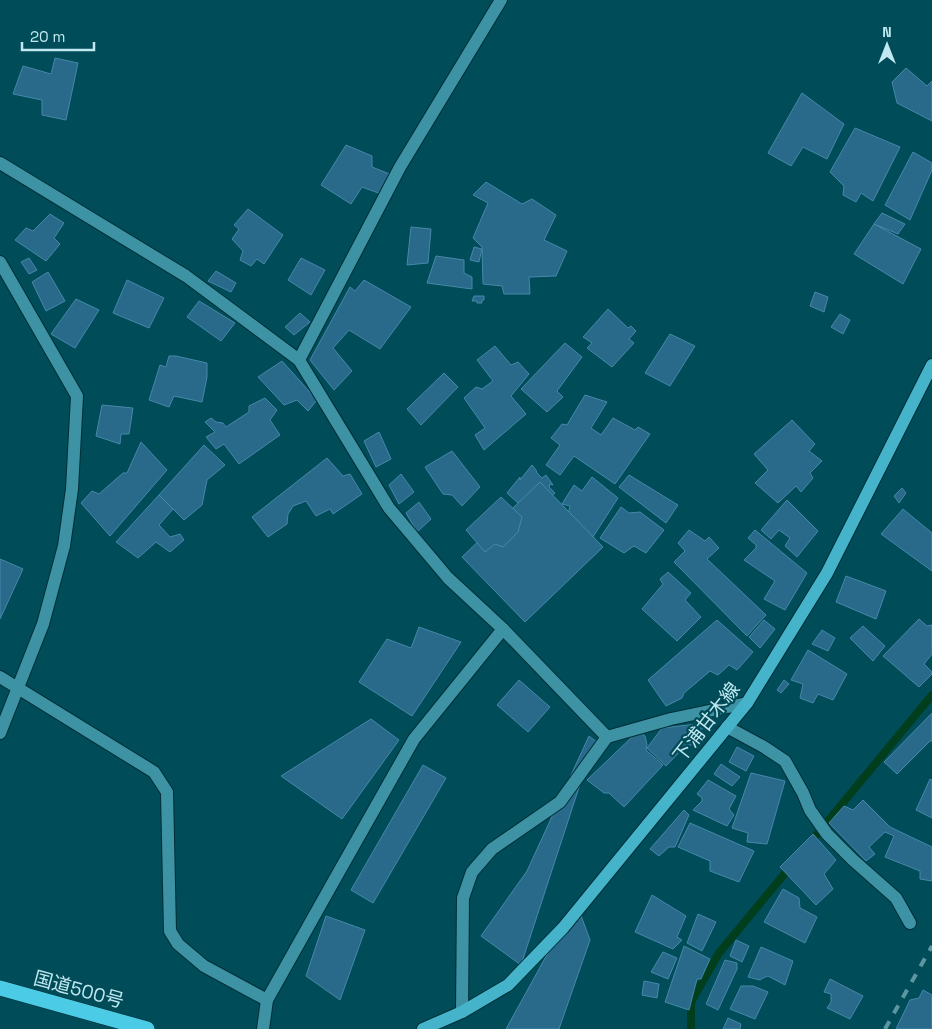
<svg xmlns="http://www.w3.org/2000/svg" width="932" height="1029" font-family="'Space Grotesk','Noto Sans JP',sans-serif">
<rect width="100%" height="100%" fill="#004c58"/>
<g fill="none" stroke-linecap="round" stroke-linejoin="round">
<g stroke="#003e1d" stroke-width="8">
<path d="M809,844L932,695"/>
<path d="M691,1029V1002L719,953L791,866"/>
</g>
</g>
<g fill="#296a8a" stroke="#4688aa">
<path d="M55,58L78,63L66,120L42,115V100L13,94L23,66L51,74Z"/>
<path d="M906,68L927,86L932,81V121L897,103L892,82Z"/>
<path d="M802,93L844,124L827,159L803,147L791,166L768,153Z"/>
<path d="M855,128L900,147L873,201L861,193L856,202L843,195L844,186L830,172Z"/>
<path d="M346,145L372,156V167L392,175L381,194L362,187L351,204L321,185Z"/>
<path d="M913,152L932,163V170L910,220L885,205Z"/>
<path d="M486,182L522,204L532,199L556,215L544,240L567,251L556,276L529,277L530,294H504L502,286L483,284L482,247L473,238L488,203L473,195Z"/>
<path d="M248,209L283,235L264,264L257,259L251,266L240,260L243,251L232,239L239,229L234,225Z"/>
<path d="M882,213L905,224L898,234L874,224Z"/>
<path d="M50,214L64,223L54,238L60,244L46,261L15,240L26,228L33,231Z"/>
<path d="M874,224L921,249L903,284L854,254Z"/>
<path d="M411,227L431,229L428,263L407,265Z"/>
<path d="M474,247L482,249L479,262L470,260Z"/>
<path d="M436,256L464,260V273L472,277V289L427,283Z"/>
<path d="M29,258L37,270L29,274L21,262Z"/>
<path d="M301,258L325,270L311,295L288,280Z"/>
<path d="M216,271L236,283L231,292L208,281Z"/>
<path d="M48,272L65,301L46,311L32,282Z"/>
<path d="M127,280L164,298L149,328L113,313Z"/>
<path d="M364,280L411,307L380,349L349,330L333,348L352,371L334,390L310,360L350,287L355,291Z"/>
<path d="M815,292L828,297L824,312L810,306Z"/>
<path d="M474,296H484V300H482V303H477V301H472Z"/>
<path d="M76,299L99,310L75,348L51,334Z"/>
<path d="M199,301L235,323L221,341L187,317Z"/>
<path d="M608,309L628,328L631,326L636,331L629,339L634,343L612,367L587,348L592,343L583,337Z"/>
<path d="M300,313L310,322L294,335L285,327Z"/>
<path d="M840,314L850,320L843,334L831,327Z"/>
<path d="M670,334L695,346L670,386L645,373Z"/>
<path d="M565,343L582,357L557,391L563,397L547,412L521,389Z"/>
<path d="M495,346L511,365L518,362L529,374L511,396L526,414L484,450L475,435L485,428L464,398L476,387L482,389L493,381L477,360Z"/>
<path d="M169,356H176L207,363V377L202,402L174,396L169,407L149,400L160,365L166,367Z"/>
<path d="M282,361L317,400L308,411L297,400L284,405L258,377Z"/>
<path d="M444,373L458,387L421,425L407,409Z"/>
<path d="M585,395L607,402L591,428L601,435L613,418L635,430L638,427L650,434L615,484L574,456L560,475L546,465L560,445L551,438L562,424L567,425Z"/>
<path d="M265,398L277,410L270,420L280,435L239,464L224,444L216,449L206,437L215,432L205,422L211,418L216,422L223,423L226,427L249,412V406Z"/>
<path d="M102,405L133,408L129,434H121L120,444L96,436Z"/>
<path d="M792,420L815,444L809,451L822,461L810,473L813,478L801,492L796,486L778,503L755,483L768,470L754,454Z"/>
<path d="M379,432L391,459L376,467L364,441Z"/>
<path d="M141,442L167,470L110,536L81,503L92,491L99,494L123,473H127Z"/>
<path d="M204,445L225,465L207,480L202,505L184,520L159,495Z"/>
<path d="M452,451L480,487L462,506L452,495L443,494L425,467Z"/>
<path d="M327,458L343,476L350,474L362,494L333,514L330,509L316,516L306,501L293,506L288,514L287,524L268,537L252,517Z"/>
<path d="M532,465L536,470L537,473L542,478L546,475L553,485L550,484L549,487L555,493L529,513L507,493L520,477V480Z"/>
<path d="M401,474L414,492L399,504L389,485Z"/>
<path d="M629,475L678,505L666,523L619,487Z"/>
<path d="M592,477L618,498L591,540L574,532V521L567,519L570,506L562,504L574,485L582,491Z"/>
<path d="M540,482L603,547L525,622L462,557Z"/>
<path d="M902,488L906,493L899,503L894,496Z"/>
<path d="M159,495L173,509L159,525L170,537L180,534L184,540L170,552L156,542L138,558L116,542Z"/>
<path d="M501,497L522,517L518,532L503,547L495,544L485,552L466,530Z"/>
<path d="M787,500L818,531L797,557L785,546L790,538L779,530L771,539L761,530Z"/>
<path d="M419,502L431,519L417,532L406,513Z"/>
<path d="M621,507L629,513L640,512L664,530L646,553L634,546L624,553L600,538Z"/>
<path d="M903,509L932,533V571L881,534Z"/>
<path d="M689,530L705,541L709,537L719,548L707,559L766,615L747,636L674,562L685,551L678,543Z"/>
<path d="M755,530L807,573L785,610L764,599L775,581L744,560L756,548V545L748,538Z"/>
<path d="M0,559L23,569L0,619Z"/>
<path d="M668,572L691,593L685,600L701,617L677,641L642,609L663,584L660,579Z"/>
<path d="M846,576L886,591L876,619L836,602Z"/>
<path d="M919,619L927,626L932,625V654L924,664L932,672V674L919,687L883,656Z"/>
<path d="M717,620L753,652L737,670L729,665L718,675L710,671L684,693L682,698L666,706L648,680Z"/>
<path d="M764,620L775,629L760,648L749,637Z"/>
<path d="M863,626L885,646L873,661L850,638Z"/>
<path d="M419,627L461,642L412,716L359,682L387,639L411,648Z"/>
<path d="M822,630L835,638L828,651L812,644Z"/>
<path d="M808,650L847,674L833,700L818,694L813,703L800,698L803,684L791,680Z"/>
<path d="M519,680L550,707L528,732L497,705Z"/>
<path d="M784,680L789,684L781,693L777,690Z"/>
<path d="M932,713V741H930L897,774L884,762Z"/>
<path d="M371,719L399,740L342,819L281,776Z"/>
<path d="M706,723L692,745H686L666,766L647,748L662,728Z"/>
<path d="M641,733L645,736L647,745L646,750L663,765L624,807L609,793H604L587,780L634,735Z"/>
<path d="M589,736L598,743L586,766L521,965L481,936L527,871Z"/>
<path d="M737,747L754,756L746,771L729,762Z"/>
<path d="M721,764L740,777L732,786L714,774Z"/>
<path d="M423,765L446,778L373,903L351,890Z"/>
<path d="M751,773L785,781L767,844L747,842L748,833L732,828Z"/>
<path d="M930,779L932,780V818L916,810Z"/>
<path d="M708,780L736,796L729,809L734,815L727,826L693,810L702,801V798L697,794Z"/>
<path d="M863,800L890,827L932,847V881L920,879V871L885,857L894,836L885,832L869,847L875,854L866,861L829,823L844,806L853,810Z"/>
<path d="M684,810L689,815L675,847H669L659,856L650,849Z"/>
<path d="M690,823L754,851L739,882L710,871V861L678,847Z"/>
<path d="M813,834L836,860L824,874L833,889L816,905L780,867Z"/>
<path d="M783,889L799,898L800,908L817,917L805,943L764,922Z"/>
<path d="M652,895L686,916L677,937L682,940L673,949L635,932Z"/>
<path d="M576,902L590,940L559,1029H506Z"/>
<path d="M698,914L716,922L702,951L687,943Z"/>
<path d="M326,916L365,930L340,1000L306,976Z"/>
<path d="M736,940L749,946L742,962L730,956Z"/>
<path d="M684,946L710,959L701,979H697L689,1010L665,1002Z"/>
<path d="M761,947L793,961L785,985L768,976L763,978L760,980L748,977Z"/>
<path d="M663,952L677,958L668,979L651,972Z"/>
<path d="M725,960L737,963V969L718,1010L706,1004Z"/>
<path d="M830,979L863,996L850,1019L827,1008L831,1002V994L824,992Z"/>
<path d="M644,981L659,984L657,998L642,995Z"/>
<path d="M741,986H753L768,992L755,1019L730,1009Z"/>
<path d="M923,990L932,995V1029H896L910,1000L919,998Z"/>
<path d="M728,1018L741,1024L740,1029H723Z"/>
</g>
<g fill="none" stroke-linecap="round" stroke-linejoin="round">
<g stroke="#002f38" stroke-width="14">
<g id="minor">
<path d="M0,163L186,276L299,360L389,508L448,578L503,629L607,737L671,719L747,703"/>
<path d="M0,262L77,396L72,489L64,546L43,624L0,733"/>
<path d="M299,360L400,167L501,0"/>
<path d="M0,677L154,772L167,792L170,931L178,944L204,966L267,1000"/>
<path d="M727,727L764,747L785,761L803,793L810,810L827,834L853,860L896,898L910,923"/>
<path d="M462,1012L463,898L472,872L492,849L560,802L607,737"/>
<path d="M263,1029L267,1000L336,877L414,739L503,629"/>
</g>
</g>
<g stroke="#002f38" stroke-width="14">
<path id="major" d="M423,1029L462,1012L508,985L563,928L747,703L827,573L932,365"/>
</g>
<g stroke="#002f38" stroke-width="16">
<path id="highway" d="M0,988L147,1029"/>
</g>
<use href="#minor" stroke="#3d92a3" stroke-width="12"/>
<use href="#major" stroke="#45b4cb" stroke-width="12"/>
<use href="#highway" stroke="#4bcbe5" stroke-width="15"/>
<path stroke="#5c97a1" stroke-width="4" stroke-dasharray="9 9" stroke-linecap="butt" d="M885,1029L932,946"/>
</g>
<g text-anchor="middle" stroke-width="4.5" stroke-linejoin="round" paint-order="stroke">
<g font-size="19" fill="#c0e8f1" stroke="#004c58">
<text transform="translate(706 722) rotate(-52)" y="7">下浦甘木線</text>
<text transform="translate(79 989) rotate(15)" y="7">国道500号</text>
</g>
</g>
<g transform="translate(887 45)" stroke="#004c58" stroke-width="4" paint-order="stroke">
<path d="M0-4L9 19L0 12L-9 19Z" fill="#c0e8f1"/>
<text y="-8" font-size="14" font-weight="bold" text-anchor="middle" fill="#c0e8f1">N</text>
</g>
<path d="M22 42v8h72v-8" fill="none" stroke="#c0e8f1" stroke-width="2.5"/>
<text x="30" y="42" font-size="15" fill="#c0e8f1" stroke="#004c58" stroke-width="4" paint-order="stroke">20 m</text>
</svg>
